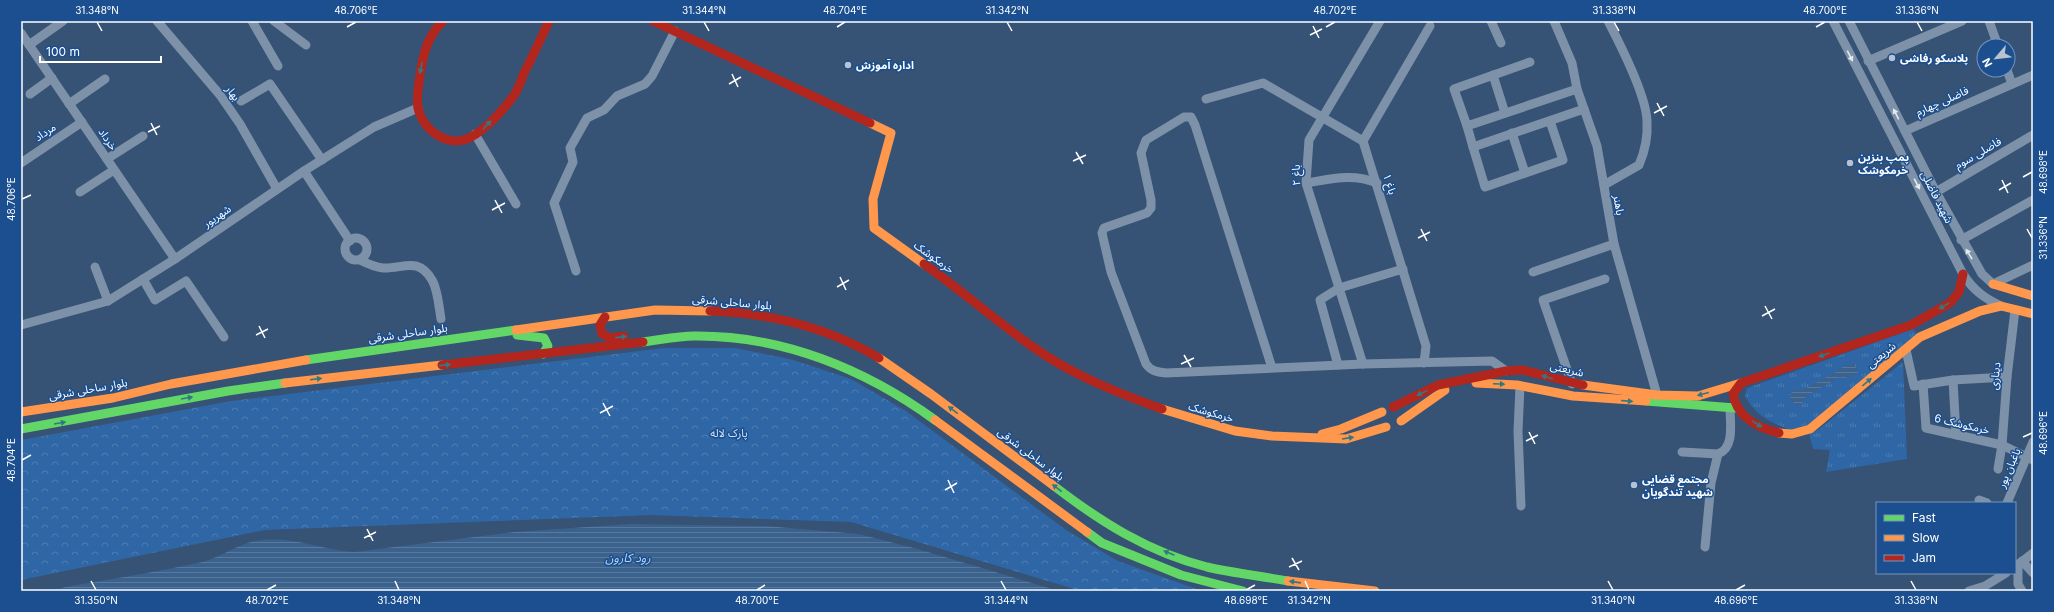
<svg xmlns="http://www.w3.org/2000/svg" width="2054" height="612" font-family="Inter,'Noto Sans Arabic',sans-serif">
<defs>
<pattern id="grass-tufts" width="24" height="20" patternUnits="userSpaceOnUse"><rect width="24" height="20" fill="#2f66a5"/><path d="M3 7l-1-3M5 7V3M7 7l1-3M15 17l-1-3M17 17v-4M19 17l1-3" fill="none" stroke="#4e7db2"/></pattern>
<pattern id="park-crowns" width="20" height="18" patternUnits="userSpaceOnUse"><rect width="20" height="18" fill="#2f66a5"/><path d="M2 6a3 3 0 1 1 6 0M12 15a3 3 0 1 1 6 0" fill="none" stroke="#4e7db2"/></pattern>
<pattern id="water-rules" width="6" height="5" patternUnits="userSpaceOnUse"><rect width="6" height="5" fill="#3b618d"/><path d="M0 2.5h6" fill="none" stroke="#58799e"/></pattern>
</defs>
<rect width="100%" height="100%" fill="#365274"/>
<g fill="url(#grass-tufts)">
<path d="M1913,329L1918,335L1810,424L1790,430C1769,421 1757,417 1745,396L1747,388Z"/>
<path d="M1903,362L1907,459L1826,472L1830,450L1813,449L1809,434L1819,429Z"/>
</g>
<path fill="url(#park-crowns)" d="M664,348H735L790,359L851,379L906,411L1066,530L1118,561L1202,591H1081L851,522L651,515L265,530L21,580V440L231,401Z"/>
<g fill="url(#water-rules)">
<path d="M1854,363L1858,373L1842,379L1840,377L1806,396L1802,404L1798,405L1791,401L1790,396L1794,390H1803L1838,371V369Z"/>
<path d="M631,524L766,526L859,534L918,549L1059,591H47C98,580 150,574 202,562C222,557 240,542 261,540C291,536 323,550 354,552L514,532Z"/>
</g>
<g fill="none" stroke-linecap="round" stroke-linejoin="round">
<g stroke="#7d92a8" stroke-width="9">
<path d="M157,21L220,95L240,124L277,189"/>
<path d="M252,21L278,66"/>
<path d="M274,21L306,45"/>
<path d="M1491,21L1501,43"/>
<path d="M1554,21L1572,63L1577,89L1597,146L1614,244L1657,395"/>
<path d="M1833,21L1963,274C1973,290 1984,298 2001,306"/>
<path d="M1849,21L1936,192L1982,274L1993,284L2033,265"/>
<path d="M1989,21L1998,46"/>
<path d="M21,33L175,259"/>
<path d="M29,45L63,21"/>
<path d="M1868,61L1962,21"/>
<path d="M2007,70L2012,84"/>
<path d="M1493,75L1505,113"/>
<path d="M1577,89L1467,126L1473,147L1584,109"/>
<path d="M30,94L52,78"/>
<path d="M1206,99L1263,83L1363,141"/>
<path d="M241,101L270,84L322,160"/>
<path d="M69,104L105,79"/>
<path d="M1467,126L1454,89L1530,62"/>
<path d="M1905,131L2033,75"/>
<path d="M1512,133L1525,173"/>
<path d="M475,134L516,204"/>
<path d="M1473,147L1485,187L1563,160L1550,121"/>
<path d="M107,159L143,136"/>
<path d="M21,163L82,122"/>
<path d="M304,171L350,241"/>
<path d="M1306,183C1331,179 1353,173 1377,183"/>
<path d="M1604,185L1639,165C1645,151 1648,137 1647,122C1647,97 1620,44 1608,21"/>
<path d="M80,192L114,170"/>
<path d="M1936,192L2033,135"/>
<circle cx="356" cy="249" r="11"/>
<path d="M1961,240L2033,200"/>
<path d="M360,260C368,264 374,267 383,268C403,269 418,256 432,280C438,290 439,308 441,319"/>
<path d="M95,267L108,301"/>
<path d="M576,271L554,203L573,162L570,148L587,118L604,110L617,96L645,84L652,76L675,31"/>
<path d="M1533,272L1614,244"/>
<path d="M143,279L155,300L186,281L224,337"/>
<path d="M21,325L108,301L175,259L304,171L374,127L418,108"/>
<path d="M1906,350L1914,386L1953,380L2007,377"/>
<path d="M1424,363L1426,346L1363,141L1430,26"/>
<path d="M1363,364L1306,183L1309,140L1380,21"/>
<path d="M1338,365L1320,300L1339,288L1403,269"/>
<path d="M1272,368L1195,125L1191,117H1184L1146,140L1141,153L1151,200V208L1147,213L1104,228L1102,233L1111,272L1146,364C1151,371 1157,372 1166,373L1363,364L1492,361L1506,371"/>
<path d="M1953,380L1956,435"/>
<path d="M1572,384L1543,300L1605,279"/>
<path d="M1923,384L1926,428L2002,445L2033,460"/>
<path d="M1520,386L1518,431L1521,506"/>
<path d="M1682,452L1718,454"/>
<path d="M1998,469L2002,445L2007,377L2015,310"/>
<path d="M1979,500L1987,503"/>
<path d="M2007,503L2033,442"/>
<path d="M1705,547L1711,483L1718,454C1735,448 1730,423 1730,408"/>
<path d="M2022,561L2033,573"/>
<path d="M2018,564V584L2022,591"/>
<path d="M2015,567L2033,553"/>
<path d="M1969,591L1985,586L2006,573"/>
</g>
<g stroke="#63d668" stroke-width="9">
<path d="M517,335L544,338L548,346L543,354"/>
<path d="M643,342C660,340 677,336 694,336C782,335 865,369 935,420"/>
<path d="M306,360L516,330"/>
<path d="M1646,401L1735,408"/>
<path d="M21,429L228,391L285,383"/>
<path d="M1054,486C1101,522 1148,552 1207,567C1233,573 1261,576 1288,581"/>
<path d="M1087,532L1102,543L1181,575L1243,591"/>
</g>
<g stroke="#ff974d" stroke-width="9">
<path d="M870,123L891,133L873,199L874,228L924,264"/>
<path d="M1993,284L2033,296"/>
<path d="M516,330L655,310L710,311"/>
<path d="M879,358L931,394L1054,486"/>
<path d="M285,383L442,365"/>
<path d="M1476,383L1517,385L1573,396L1646,401"/>
<path d="M1583,385L1657,395L1698,396L1741,383"/>
<path d="M1162,409L1235,431L1272,436L1346,439L1386,427"/>
<path d="M21,412L113,398L171,384L306,360"/>
<path d="M935,420L1087,532"/>
<path d="M1401,421L1445,390"/>
<path d="M1779,433L1792,434L1810,429L1920,337L1980,311L2001,306L2033,314"/>
<path d="M1322,434L1341,429L1382,412"/>
<path d="M1288,581L1375,591"/>
</g>
<g stroke="#b3261e" stroke-width="9">
<path d="M443,21C429,35 424,50 421,69C419,81 416,97 418,108C423,131 449,149 471,137C486,129 502,111 512,98C518,91 521,81 524,73C533,56 541,38 549,21"/>
<path d="M653,21L870,123"/>
<path d="M924,264C961,290 996,321 1033,347C1072,375 1118,393 1162,409"/>
<path d="M710,311C771,313 827,327 879,358"/>
<path d="M605,317L600,325L602,334L610,338L624,336"/>
<path d="M442,365L643,342"/>
<path d="M1393,407L1438,385L1506,371L1522,370L1583,385"/>
<path d="M1779,433C1758,428 1737,417 1733,394L1741,383L1911,325L1950,303L1959,292L1963,274"/>
</g>
</g>
<defs><path id="oneway-solid" d="M-6-.8H1V-3.2L6.5 0L1 3.2V.8H-6Z"/></defs>
<g fill="#e5e9ee">
<use href="#oneway-solid" transform="translate(1850 56) rotate(63)"/>
<use href="#oneway-solid" transform="translate(1896 114) rotate(-117)"/>
<use href="#oneway-solid" transform="translate(1917 184) rotate(62)"/>
<use href="#oneway-solid" transform="translate(1969 254) rotate(-121)"/>
</g>
<g fill="#317883">
<use href="#oneway-solid" transform="translate(421 68) rotate(101)"/>
<use href="#oneway-solid" transform="translate(487 125) rotate(-47)"/>
<use href="#oneway-solid" transform="translate(1944 306) rotate(149)"/>
<use href="#oneway-solid" transform="translate(621 337) rotate(-7)"/>
<use href="#oneway-solid" transform="translate(1824 355) rotate(161)"/>
<use href="#oneway-solid" transform="translate(445 365) rotate(-6)"/>
<use href="#oneway-solid" transform="translate(1547 377) rotate(-164)"/>
<use href="#oneway-solid" transform="translate(316 379) rotate(-7)"/>
<use href="#oneway-solid" transform="translate(1867 382) rotate(-40)"/>
<use href="#oneway-solid" transform="translate(1499 384) rotate(3)"/>
<use href="#oneway-solid" transform="translate(1422 393) rotate(154)"/>
<use href="#oneway-solid" transform="translate(1703 394) rotate(165)"/>
<use href="#oneway-solid" transform="translate(187 398) rotate(-10)"/>
<use href="#oneway-solid" transform="translate(1627 401) rotate(5)"/>
<use href="#oneway-solid" transform="translate(953 410) rotate(-143)"/>
<use href="#oneway-solid" transform="translate(60 423) rotate(-10)"/>
<use href="#oneway-solid" transform="translate(1757 424) rotate(32)"/>
<use href="#oneway-solid" transform="translate(1348 438) rotate(-9)"/>
<use href="#oneway-solid" transform="translate(1057 488) rotate(-143)"/>
<use href="#oneway-solid" transform="translate(1169 553) rotate(-157)"/>
<use href="#oneway-solid" transform="translate(1295 582) rotate(-172)"/>
</g>
<path fill="none" stroke="#fff" stroke-width="1.5" d="M97,22L102,31M704,22L709,31M1007,22L1012,31M1614,22L1619,31M1917,22L1922,31M1313,26L1319,38M347,27L356,22M837,27L845,22M1326,27L1335,22M1816,27L1825,22M1310,35L1322,29M732,74L738,87M729,84L741,77M1657,103L1664,116M1654,113L1667,106M151,123L157,135M148,132L160,126M1076,152L1083,164M1073,161L1086,155M2023,177L2032,172M2002,180L2008,193M1999,190L2011,183M22,199L31,195M495,200L502,213M492,210L505,203M1421,229L1427,241M2027,229L2032,238M1418,238L1430,232M840,277L846,290M837,287L849,280M1765,306L1772,319M1762,316L1775,309M259,326L265,338M256,335L268,329M1184,355L1191,367M1181,364L1194,358M603,403L610,416M600,413L613,406M1529,432L1535,444M2023,437L2032,433M1526,441L1538,435M22,460L31,455M948,480L954,493M945,490L957,483M367,529L373,541M364,538L376,532M1292,558L1299,570M1289,567L1302,561M91,581L96,590M395,581L399,590M1001,581L1006,590M1305,581L1309,590M1608,581L1613,590M1911,581L1916,590M267,590L276,585M757,590L765,585M1246,590L1255,585M1736,590L1745,585"/>
<g fill="#b9c2ce" stroke="#1b4f8f" stroke-width="1.5">
<circle cx="1892" cy="58" r="4"/>
<circle cx="848" cy="65" r="4"/>
<circle cx="1850" cy="163" r="4"/>
<circle cx="1634" cy="485" r="4"/>
</g>
<g text-anchor="middle" stroke-width="3" stroke-linejoin="round" paint-order="stroke">
<g font-size="11" font-weight="bold" fill="#fff" stroke="#1b4f8f" text-anchor="start">
<text x="1900" y="62">پلاسکو رفاشی</text>
<text x="856" y="69">اداره آموزش</text>
<text x="1858" y="161">پمپ بنزین<tspan x="1858" dy="13">خرمکوشک</tspan></text>
<text x="1642" y="483">مجتمع قضایی<tspan x="1642" dy="13">شهید تندگویان</tspan></text>
</g>
<g font-size="11" fill="#fff" stroke="#1b4f8f">
<text transform="translate(233 93) rotate(53)" y="4">بهار</text>
<text transform="translate(1942 101) rotate(-24)" y="4">فاضلی چهارم</text>
<text transform="translate(45 132) rotate(-34)" y="4">مرداد</text>
<text transform="translate(108 139) rotate(56)" y="4">خرداد</text>
<text transform="translate(1978 153) rotate(-30)" y="4">فاضلی سوم</text>
<text transform="translate(1296 175) rotate(-92)" y="4">باغ ۲</text>
<text transform="translate(1390 184) rotate(73)" y="4">باغ ۱</text>
<text transform="translate(1937 197) rotate(63)" y="4">شهید فاضلی</text>
<text transform="translate(1619 205) rotate(81)" y="4">باهنر</text>
<text transform="translate(217 216) rotate(-34)" y="4">شهریور</text>
<text transform="translate(934 257) rotate(36)" y="4">خرمکوشک</text>
<text transform="translate(732 302) rotate(5)" y="4">بلوار ساحلی شرقی</text>
<text transform="translate(408 333) rotate(-8)" y="4">بلوار ساحلی شرقی</text>
<text transform="translate(1881 355) rotate(-40)" y="4">شریعتی</text>
<text transform="translate(1567 369) rotate(13)" y="4">شریعتی</text>
<text transform="translate(1995 376) rotate(-84)" y="4">دیناری</text>
<text transform="translate(88 389) rotate(-10)" y="4">بلوار ساحلی شرقی</text>
<text transform="translate(1211 412) rotate(16)" y="4">خرمکوشک</text>
<text transform="translate(1962 424) rotate(13)" y="4">خرمکوشک 6</text>
<text transform="translate(1031 454) rotate(37)" y="4">بلوار ساحلی شرقی</text>
<text transform="translate(2009 468) rotate(-67)" y="4">باغبان پور</text>
</g>
<g font-size="11" fill="#cfe3fa" stroke="#1b4f8f">
<text x="729" y="437">پارک لاله</text>
</g>
<g font-size="12" font-style="italic" fill="#b5d3f5" stroke="#1b4f8f">
<text x="628" y="562">رود کارون</text>
</g>
</g>
<rect width="2054" height="612" fill="none" stroke="#1b4f8f" stroke-width="44"/>
<rect x="1876" y="502" width="140" height="72" fill="#1b4f8f" stroke="#7695bc"/>
<rect x="1884" y="515" width="20" height="6" fill="#63d668" stroke="#7695bc"/>
<text x="1912" y="522" font-size="12" fill="#ffffff">Fast</text>
<rect x="1884" y="535" width="20" height="6" fill="#ff974d" stroke="#7695bc"/>
<text x="1912" y="542" font-size="12" fill="#ffffff">Slow</text>
<rect x="1884" y="555" width="20" height="6" fill="#b3261e" stroke="#7695bc"/>
<text x="1912" y="562" font-size="12" fill="#ffffff">Jam</text>
<g transform="translate(1996 58) rotate(242)"><circle r="19" fill="#1b4f8f" stroke="#7695bc"/>
<path d="M0-3L7 15L0 10L-7 15Z" fill="#b9c2ce"/>
<text y="-6" font-size="11" font-weight="bold" text-anchor="middle" fill="#ffffff">N</text>
</g>
<path d="M40 56v6h121v-6" fill="none" stroke="#ffffff" stroke-width="2"/>
<text x="46" y="56" font-size="12" fill="#ffffff" stroke="#1b4f8f" stroke-width="3" paint-order="stroke">100 m</text>
<rect x="22" y="22" width="2010" height="568" fill="none" stroke="#fff" stroke-width="1.5"/>
<g font-size="10" text-anchor="middle" fill="#fff">
<text x="97" y="14">31.348°N</text>
<text x="356" y="14">48.706°E</text>
<text x="704" y="14">31.344°N</text>
<text x="845" y="14">48.704°E</text>
<text x="1007" y="14">31.342°N</text>
<text x="1335" y="14">48.702°E</text>
<text x="1614" y="14">31.338°N</text>
<text x="1825" y="14">48.700°E</text>
<text x="1917" y="14">31.336°N</text>
<text transform="translate(2043 172) rotate(-90)" y="4">48.698°E</text>
<text transform="translate(11 199) rotate(-90)" y="4">48.706°E</text>
<text transform="translate(2043 238) rotate(-90)" y="4">31.336°N</text>
<text transform="translate(2043 433) rotate(-90)" y="4">48.696°E</text>
<text transform="translate(11 460) rotate(-90)" y="4">48.704°E</text>
<text x="96" y="604">31.350°N</text>
<text x="267" y="604">48.702°E</text>
<text x="399" y="604">31.348°N</text>
<text x="757" y="604">48.700°E</text>
<text x="1006" y="604">31.344°N</text>
<text x="1246" y="604">48.698°E</text>
<text x="1309" y="604">31.342°N</text>
<text x="1613" y="604">31.340°N</text>
<text x="1736" y="604">48.696°E</text>
<text x="1916" y="604">31.338°N</text>
</g>
</svg>
